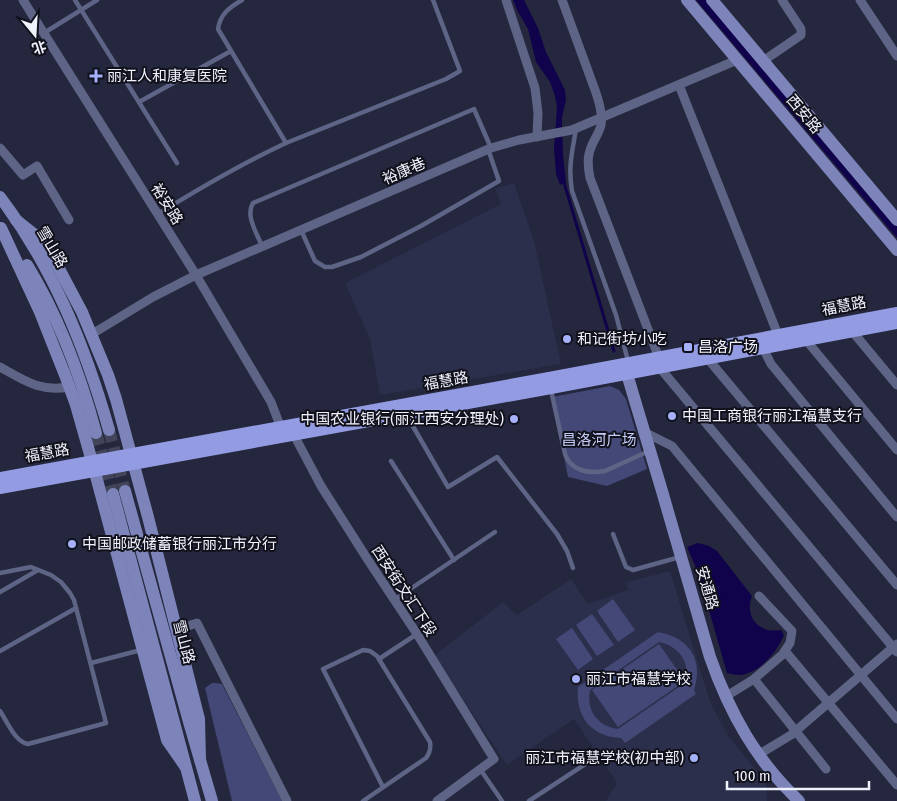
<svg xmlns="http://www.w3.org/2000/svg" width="897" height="801" font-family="'Fira Sans Condensed','Noto Sans SC',sans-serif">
<rect width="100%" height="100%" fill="#24273d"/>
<g fill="#2b2f4b">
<path d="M514,183L534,241L561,364L380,395L370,339L345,283L501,204L495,189Z"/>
<path d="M670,571L710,702L729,737L766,782L767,801H606L617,783L574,719L507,765L434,656L503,602L517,615L571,579L588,604L628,590L626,582Z"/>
</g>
<g fill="#434877" fill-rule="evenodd">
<path d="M610,386L619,390L626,399L647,469L607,486L568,477L552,397Z"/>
<path d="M613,599L635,630L618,642L597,611Z"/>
<path d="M592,614L614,645L597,656L576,625Z"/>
<path d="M572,628L593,659L578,670L556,639Z"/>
<path d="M658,632C689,637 704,660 694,690L696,694L625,743L621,738C592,737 575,717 578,687ZM659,642C679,646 690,662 686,682L618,729C597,726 586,710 590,690Z"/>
<path d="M659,644L685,681L618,727L592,690Z"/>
<path d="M212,683H216L222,684L282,801H232L205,688Z"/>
</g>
<g fill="#11034b">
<path d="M513,0H524L538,28L546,52L565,90L566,100L562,118V125L563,155L566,182L560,185L556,174L554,148L557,107L555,96L550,82L536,62L528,29L517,10Z"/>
<path d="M696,0H707L897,226V238Z"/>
<path d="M698,543L709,546L717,551L752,596C744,617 759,634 781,630L784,635C777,652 759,674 739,675C736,675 731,674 727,673L709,610L714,604V596L711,590L704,586L687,547Z"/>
</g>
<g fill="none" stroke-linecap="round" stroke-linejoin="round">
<path stroke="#11034b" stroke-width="3" d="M563,179L614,351"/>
<g stroke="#42455a" stroke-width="12" stroke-dasharray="12 6" stroke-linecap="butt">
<path d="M109,430L125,491"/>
<path d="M96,433L113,494"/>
</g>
<g stroke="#5e6485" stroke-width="4.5">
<path d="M75,0L177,163"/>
<path d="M242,0C230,7 220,14 218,29L286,143"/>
<path d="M44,33L97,0"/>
<path d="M139,102L231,51"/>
<path d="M576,129C572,153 568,167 572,191L616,315L628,361"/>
<path d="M158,214C200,188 241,164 286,143L446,79L460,71L433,0"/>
<path d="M301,230L315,261L325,267H332L361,257L421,226L499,181L488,149"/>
<path d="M262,246C257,233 245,216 253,203L474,109L491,148"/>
<path d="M551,390L565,454C571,471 589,474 605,471L649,451"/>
<path d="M407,416L448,487L497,457L557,534L567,551L573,568"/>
<path d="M391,461L454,560"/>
<path d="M613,534L626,567L633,570L680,557"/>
<path d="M0,573L31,567L51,575L61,582L70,593L74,600L106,723L28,744C15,742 7,721 0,711"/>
<path d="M0,592L38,570"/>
<path d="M394,600L495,532"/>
<path d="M0,651L76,608"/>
<path d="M379,659L417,634"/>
<path d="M91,663L141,650"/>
<path d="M480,769L502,801"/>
<path d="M363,801L426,758C430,753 431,748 430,742L377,656L370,651L363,650L323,669L383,787"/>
<path d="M529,801L593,759"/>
</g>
<g stroke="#5e6485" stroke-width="9">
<path d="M23,0L196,275L271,402L281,428"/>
<path d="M506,0L535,88L538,113L537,137"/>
<path d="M562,0L595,90C599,101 603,114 601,125C600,130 597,135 595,139C587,153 587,163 590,178L659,358"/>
<path d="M860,0L897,56"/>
<path d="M763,61L801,35V29L782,0"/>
<path d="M679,85L778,335"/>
<path d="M0,148L23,175L37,166L69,220"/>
<path d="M852,331L897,385"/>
<path d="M92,334L153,297L196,275L491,148L519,140L572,130L737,60"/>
<path d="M806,340L897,450"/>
<path d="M763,348L771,364L897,517"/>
<path d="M708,359L897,585"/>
<path d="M0,367C25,381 40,392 69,387"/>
<path d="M660,368L897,652"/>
<path d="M644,432L672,446L897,719"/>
<path d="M294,435L321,486L368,560L417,634L494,759L437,801"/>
<path d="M176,630L197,623L287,801"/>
<path d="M785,651L897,785"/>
<path d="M754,679L826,769"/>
<path d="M725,697L754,679L782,655L790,643L792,631L759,596"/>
<path d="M758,755L791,735L897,644"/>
</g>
<g stroke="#7c84b9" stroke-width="12">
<path d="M687,0L897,250"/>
<path d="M712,0L897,220"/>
<path d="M0,197C53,267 85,346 109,430"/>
<path d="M16,220L36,236L56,263L82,312L108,375L116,399L148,517L199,719L200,760"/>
<path d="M1,228L40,312L65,375L76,405L93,465L167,740L185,766"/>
<path d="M27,265C59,317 80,374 96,433"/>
<path d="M624,364L662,491L710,657C730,714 756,760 799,801"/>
<path d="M125,491L189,722L212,801"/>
<path d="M113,494L195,801"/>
</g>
<g stroke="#939ce2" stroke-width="12">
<path d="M0,478L549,378L897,313"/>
<path d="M0,488L551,388L897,323"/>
</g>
</g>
<g fill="#a6b1fc" stroke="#10111b" stroke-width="2">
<path d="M93.5 68.5h5v5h5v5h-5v5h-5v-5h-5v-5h5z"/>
<circle cx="567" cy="339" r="5"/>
<rect x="683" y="342" width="10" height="10" rx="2.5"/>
<circle cx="672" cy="416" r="5"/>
<circle cx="514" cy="419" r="5"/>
<circle cx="72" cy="544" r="5"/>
<circle cx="576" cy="679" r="5"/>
<circle cx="694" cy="758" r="5"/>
</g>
<g text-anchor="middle" stroke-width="4" stroke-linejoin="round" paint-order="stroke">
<g font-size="15" fill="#eff1fd" stroke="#10111b" text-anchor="start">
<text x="107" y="81">丽江人和康复医院</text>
<text x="577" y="344">和记街坊小吃</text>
<text x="698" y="352">昌洛广场</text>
<text x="682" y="421">中国工商银行丽江福慧支行</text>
<text x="504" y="424" text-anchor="end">中国农业银行(丽江西安分理处)</text>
<text x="82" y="549">中国邮政储蓄银行丽江市分行</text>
<text x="586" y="684">丽江市福慧学校</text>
<text x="684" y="763" text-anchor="end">丽江市福慧学校(初中部)</text>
</g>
<g font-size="15" fill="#eff1fd" stroke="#10111b">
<text transform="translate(804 114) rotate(50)" y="5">西安路</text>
<text transform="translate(404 171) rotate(-23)" y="5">裕康巷</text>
<text transform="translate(167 204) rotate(58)" y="5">裕安路</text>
<text transform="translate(52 247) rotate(59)" y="5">雪山路</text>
<text transform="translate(844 306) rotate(-11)" y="5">福慧路</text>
<text transform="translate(446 381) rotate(-10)" y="5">福慧路</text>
<text transform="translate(47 453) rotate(-10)" y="5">福慧路</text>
<text transform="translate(707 588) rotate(74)" y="5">安通路</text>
<text transform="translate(404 591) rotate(57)" y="5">西安街文汇下段</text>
<text transform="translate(184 642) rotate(75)" y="5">雪山路</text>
</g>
<g font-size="15" fill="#c5ccf7" stroke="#10111b">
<text x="599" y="445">昌洛河广场</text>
</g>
</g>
<g transform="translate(35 35) rotate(162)" stroke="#10111b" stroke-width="4" paint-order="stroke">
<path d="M0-4L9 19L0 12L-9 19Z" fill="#eff1fd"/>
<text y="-8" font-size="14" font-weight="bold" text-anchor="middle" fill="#eff1fd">北</text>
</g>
<path d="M727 781v8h142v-8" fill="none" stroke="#eff1fd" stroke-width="2.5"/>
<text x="734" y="781" font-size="15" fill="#eff1fd" stroke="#10111b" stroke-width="4" paint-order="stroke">100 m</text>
</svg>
